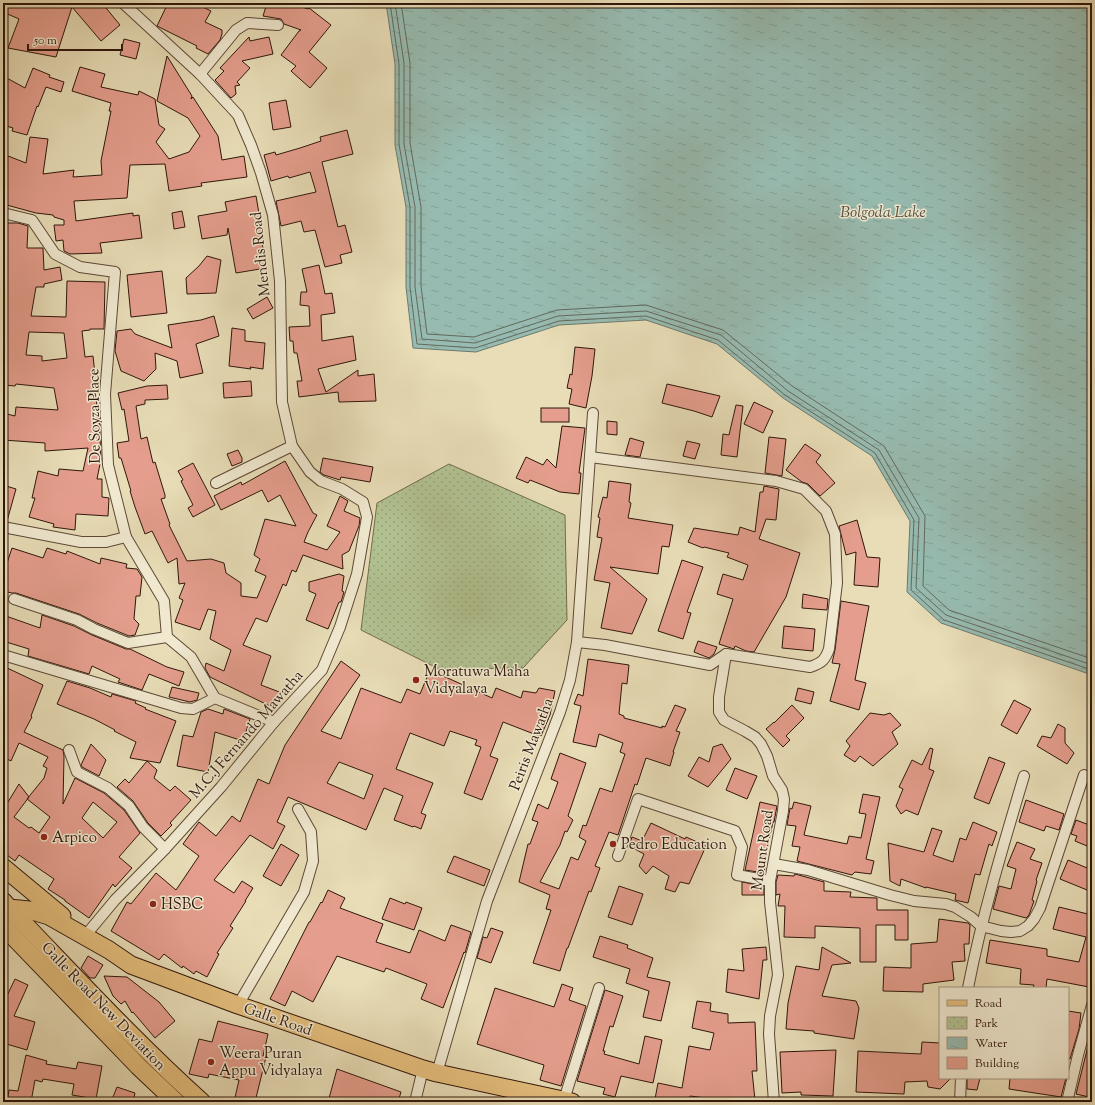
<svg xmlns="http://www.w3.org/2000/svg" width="1095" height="1105" font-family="'Sorts Mill Goudy',serif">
<defs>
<pattern id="park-dots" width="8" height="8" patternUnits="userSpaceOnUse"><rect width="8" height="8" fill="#b2c291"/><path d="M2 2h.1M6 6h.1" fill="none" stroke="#99a67c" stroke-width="1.8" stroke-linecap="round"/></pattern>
<pattern id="water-ripples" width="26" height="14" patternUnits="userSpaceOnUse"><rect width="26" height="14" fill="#97bbb0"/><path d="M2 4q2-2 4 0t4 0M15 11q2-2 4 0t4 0" fill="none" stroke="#82a096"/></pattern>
</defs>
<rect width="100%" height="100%" fill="#e8ddb7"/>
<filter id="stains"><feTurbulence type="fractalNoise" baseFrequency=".005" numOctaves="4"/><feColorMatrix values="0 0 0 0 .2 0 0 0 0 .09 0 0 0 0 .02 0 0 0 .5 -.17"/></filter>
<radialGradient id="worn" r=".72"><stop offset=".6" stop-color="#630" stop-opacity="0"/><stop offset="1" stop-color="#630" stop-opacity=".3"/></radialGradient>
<path fill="url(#park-dots)" stroke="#706c4e" d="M449,464L565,515L567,620L523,668L439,669L361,630L377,503Z"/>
<path fill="url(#water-ripples)" stroke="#6d796e" d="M386,3H1092V675L941,623L907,592L910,521L872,456L783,398L717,344L646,320L559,325L476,352L413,348L406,287V207L395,145V64Z"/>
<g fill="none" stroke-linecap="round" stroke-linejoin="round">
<g stroke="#63685e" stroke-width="1">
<path d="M390,3L399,64V144L410,207V287L417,344L475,348L559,321L646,316L718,340L785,395L875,453L914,520L911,590L944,620L1092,670"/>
<path d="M395,3L404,63V144L415,207V287L422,339L475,343L558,316L646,311L721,335L788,391L879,450L919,518L916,588L946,615L1092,665"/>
<path d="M401,3L410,63V143L421,207V286L427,334L474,337L557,310L646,305L723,330L792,386L884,446L925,516L923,586L949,610L1092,659"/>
</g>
</g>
<g fill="#e59e8d" stroke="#2f160b" fill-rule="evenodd">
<path d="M3,3H102L120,25L101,41L72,7L56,57L8,48L19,19L3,12Z"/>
<path d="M168,3H195L211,11L205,22L222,30V34L220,40L208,54L196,48L197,46L157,26Z"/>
<path d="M267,3H290L308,9L309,8L331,25L309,52L327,68L310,88L291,71L296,66L281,55L299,31L301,30L284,24L281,19L263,16Z"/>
<path d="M249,37L250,41L269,37L273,54L242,61L250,68L237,82L240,85L235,86L236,94L231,98L215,80L224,71L220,68Z"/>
<path d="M124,39L140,43L136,59L120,55Z"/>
<path d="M167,56L192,96L191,99L193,97L218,136L222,160L244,156L247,177L201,183L202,186L169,191L165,164L130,165L127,198L74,201L76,221L133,213V216L139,215L142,238L100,243L102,253L70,254L64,251L63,240L56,241L54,225H64V220L54,217L53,215L36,213L3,204V154L26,163L30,137L48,139L43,174L74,170L73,177L102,175L101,161L111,111H109L111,103L72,91L80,67L105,74L101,87L138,95L139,91L155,99L159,125L165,129L156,142L169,159L189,152L200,136L188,118L157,101Z"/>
<path d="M33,68L50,75L49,77L64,82L61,92L46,87L38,107L37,106L27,135L12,131L13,128L3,125V76L25,88Z"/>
<path d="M286,100L291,127L273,130L269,103Z"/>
<path d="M347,130L353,154L322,162L338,227L345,225L352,252L340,255L342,263L325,267L315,230L304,232L301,221L281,226L276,201L316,192L310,172L289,178L288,176L271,181L264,155L275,152L276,155L300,148L321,141L320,137Z"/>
<path d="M256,196L264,242H262L266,268L236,273L228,228L227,235L202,239L198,216L227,211L225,202Z"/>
<path d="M182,211L185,227L174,229L172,213Z"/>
<path d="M3,223H18L28,226L27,248H43L44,270L60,267L62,280L44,284V287H36L31,316L66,317L67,281L105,282L104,329H90V330L82,331L85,357L93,356L95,374L92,375L99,417L101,459L97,479H102V497L109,498L108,516L76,514L75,530L53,527L54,524L29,517L35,498H32L38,471L58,476L59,469L83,471L88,448L45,451V443L3,440V413L15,416L16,407L58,410L54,388L16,384L15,386L3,385ZM29,332L64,333L67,358L42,361V356L26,355Z"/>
<path d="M207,256L221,260L216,293L187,294L186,278L199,266Z"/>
<path d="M319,265L325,294L332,293L335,313L321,315L322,341L353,336L356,360L318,369L326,392L358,370V376L374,374L376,401L339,402L338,392L299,397L297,381H302L297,353H294L293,341H290L289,327L310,326L309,306L300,305L301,292H307L302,269Z"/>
<path d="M162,271L167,313L131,317L127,275Z"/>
<path d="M267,297L273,308L253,319L247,309Z"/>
<path d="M214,316L219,336L196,344L203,373L180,378L177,361L155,353L156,369L144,381L121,371L115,351L117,331L131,329L135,334L172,348L168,325L201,320Z"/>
<path d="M232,328L245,330V341L265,343L263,369L250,367L251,369L229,366Z"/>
<path d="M575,347L595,349L592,376L586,408L569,404L572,389L567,388L570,374L572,375Z"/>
<path d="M251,381L252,396L224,398L223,383Z"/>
<path d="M667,384L720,396L712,417L694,411L662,403Z"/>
<path d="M167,385L168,399L145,400V404L136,406L141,439L147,437L153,463L155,462L165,495V498L161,499L170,524L169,525L187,561L211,559L224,563L226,573L241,583V596L257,598L266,576L255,571L260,559L254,555L265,519L296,526L280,495L268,502L262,490L221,510L214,496L241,482L242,485L285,461L313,513L317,515L308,532L304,542L327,550L340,532L327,526L340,496L348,501L344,511L360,518L359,526L349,551L342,555L343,569L303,555L296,572L292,570L286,586L283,584L267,622L256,618L243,645L271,656L261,685L282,693L276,709L210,677L205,668L206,663L224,671L231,650L210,639L216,611L208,609L200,630L175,622L183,600L179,598L185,583L179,584L177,558L168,563L152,531L145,534L135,507L130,491H131L121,458H119L117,443L129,441L124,409L122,410L118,393L147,386Z"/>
<path d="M754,402L773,411L763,433L744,424Z"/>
<path d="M736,405L743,406L737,457L721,455L723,434L729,435Z"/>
<rect x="541" y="408" width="28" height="14"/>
<path d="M607,421L617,422V435L607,434Z"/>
<path d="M562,426L585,428L579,473H581L579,494L560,492L530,480L528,483L516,478L526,457L543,465L547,459L556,468Z"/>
<path d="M769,437L786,439L782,476L765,473Z"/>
<path d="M630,438L644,442L640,457L625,455Z"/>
<path d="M687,441L700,444L695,459L683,456Z"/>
<path d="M805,444L821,455L816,462L835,483L820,496L808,484L802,482L786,470Z"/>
<path d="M238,450L242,458V462L232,466L227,454Z"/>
<path d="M323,458L373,467L370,482L341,477L340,480L324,475L320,472Z"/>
<path d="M193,463L215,505L193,517L188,508L193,505L181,481L183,480L178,471Z"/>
<path d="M609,481L631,484L629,502L631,503L628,518L673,525L669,547L662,546L658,574L610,567L647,599L632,634L601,628L610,583L594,580L602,538L597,537L600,518L598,517L603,497L607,498Z"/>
<path d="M3,485L16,489L7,521H3Z"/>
<path d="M764,486L779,489L776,520L766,519L759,539L800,553L786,597L754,652L746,651L735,646L734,649L719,644L733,599L717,594L723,574L743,580L748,565L727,557L729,553L704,547L703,548L688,542L694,528L738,535L740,527L755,532L760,492H763Z"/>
<path d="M857,520L867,557L880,558L878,587L854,585L856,552L846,555L839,526Z"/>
<path d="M12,548L43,558L47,548L66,554L67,551L100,564L101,558L127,564L126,568L137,569L142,577L140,596H136L134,619L139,624L135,635L129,636L97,623L79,614L16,593H12L3,591V575Z"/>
<path d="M682,560L703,567L687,612L691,613L683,639L658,631Z"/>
<path d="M339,574L344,576L342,591L344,592L341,602H339L328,629L306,620L316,594L309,591V582Z"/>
<path d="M803,594L828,599L827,610L802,608Z"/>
<path d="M841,601L869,606L855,680L866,683L859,710L830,701L840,664L832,663L835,650Z"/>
<path d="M3,615L40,628L42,615L74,626L92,635L126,649H130L167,667L184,672L179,686L149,674L142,690L118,682L120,679L92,666L89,674L28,656L29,649L3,641Z"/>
<path d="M784,626L815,629L813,651L782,648Z"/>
<path d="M698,641L717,647L714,654L709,658L694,652Z"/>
<path d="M588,659L629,665L627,684L622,683L619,714L624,716V718L662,728V726L665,727L675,705L686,709L676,731L680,732L673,752H674L670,766L646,758L637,785L635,784L618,835L609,832L595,866L600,868L591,892L589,891L568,948H567L560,971L533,963L551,910L546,909L550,895L519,882L528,844H530L538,822L532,820L538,804L548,809L558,782L551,779L560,753L586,763L568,816L573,820L567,832L565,831L560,845L540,882L559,889L571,857L578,860L586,841L579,837L583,825L586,826L600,788L612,792L625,754L620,752L623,743L599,734L596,747L573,742L581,706L574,704L578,694L583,696Z"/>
<path d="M341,661L360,675L321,731L341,739L361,688L401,703L407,689L420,694L430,670L492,698L496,688L521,698L523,691L536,693L539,688L555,691L550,715L541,736L534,734L503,722L490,756L498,759L482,800L464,793L481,747L475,745L477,740L450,731L444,746L410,733L396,769L433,783L421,813L426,815L421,829L414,826L413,827L394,820L403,796L384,788L366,830L288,797L277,822L285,826L273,849L250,835L214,880L234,893L242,881L253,888L245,901H246L230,926L233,928L217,953L219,954L207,977L196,971L194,974L183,966L182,968L164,954L159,960L111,931L127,902L131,904L156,873L176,890L199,856L183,844L199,822L216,836L232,816L240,822L258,779L269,784L285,745ZM339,762L373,775L364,799L327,783Z"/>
<path d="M3,666L43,685L31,716L32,717L24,732L63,750L64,756L63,804L75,778L104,793L124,810L140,833L119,857L132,868L115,887L113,884L89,918L65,901V900L48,889L54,879L19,855L15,861L3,852V810L19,784L29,797L14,817L29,828L31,827L39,833L50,817L27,799L44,778L47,768L43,766L48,757L19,743L11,761L3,757ZM93,802L117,822L103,838L82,818Z"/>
<path d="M67,681L90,688L111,697L112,694L136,701L135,703L146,708L145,709L176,721L160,763L130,758L136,742L114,731L115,730L94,719L57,704Z"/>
<path d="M172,687L199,693L197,700L190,702L169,697Z"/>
<path d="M798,688L814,692L811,704L795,700Z"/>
<path d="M1014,700L1031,709L1017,734L1001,725Z"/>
<path d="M792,705L804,718L786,736L790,740L783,747L766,729L774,722V723Z"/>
<path d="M208,709L223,714L224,709L250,719L243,741L215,732L208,772L177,766L183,735L193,737L201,712Z"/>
<path d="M870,713L884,715L890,713L901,725L892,732L898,744L873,766L860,756L855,762L844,755L850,746L846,741Z"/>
<path d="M1058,724L1065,728V743L1074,753L1067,764L1037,746L1042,736L1051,738Z"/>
<path d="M91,744L106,760L99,776L82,767L81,765Z"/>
<path d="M722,744L731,759L708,787L688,776L699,757L709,762L713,747Z"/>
<path d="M930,748L933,749L929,769L934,771L930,781L918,815L906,810L901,814L896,806L903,789L899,787L912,760L922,765Z"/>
<path d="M989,757L1005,763L989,804L974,798Z"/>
<path d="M147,761L157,770L154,778L170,791L175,786L191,800L170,823L172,825L161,836L148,823L133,801L117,787L125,779L129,783Z"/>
<path d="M735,768L757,776L747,799L726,790Z"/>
<path d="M863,794L880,797L866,859L874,861L871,874L855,872L852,875L797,861L800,847L792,846L796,826L787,825L790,808L792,809L794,802L811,806L804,835L847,844L849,836L861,838L866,814L859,813Z"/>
<path d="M1026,800L1064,814L1059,830L1046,826L1044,831L1019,822Z"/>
<path d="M760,802L777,806L774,822H773L766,853H767L764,873L745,870Z"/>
<path d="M1076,820L1092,826V848L1075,841L1077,836L1071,834Z"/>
<path d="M973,822L997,832L992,846L989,844L980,875L975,874L968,903L955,900L956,894L926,887V888L901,879L900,886L890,881L888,843L924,852L932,828L942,831L933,855L953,862L960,838L966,840Z"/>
<path d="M651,823L685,839L686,837L706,846L689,884L680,882L675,892L665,889L669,876L653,866L646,874L639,866L644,854L629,846L632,837L642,841Z"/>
<path d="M1017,842L1035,849L1030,859L1042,863L1036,880L1037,881L1032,900L1034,901L1029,915L1026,918L993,909L999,886L1011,889L1016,869L1007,866Z"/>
<path d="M281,844L299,855L281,886L263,876Z"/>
<path d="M454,856L490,870L484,886L447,872Z"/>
<path d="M1068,860L1092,870V892L1060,879Z"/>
<path d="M795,874L824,882V891L851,892L850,897L877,898V910H908V940H895V925H876V962H860V928L815,926V938L784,937L785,906H778L780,894L776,895V882L778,875L794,876Z"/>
<path d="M742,882L764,886V895H742Z"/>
<path d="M619,886L643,894L632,925L608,917Z"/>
<path d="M328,890L345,898L340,908L383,924L376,942L410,953L419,930L445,941L451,925L471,932L465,953L464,952L443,1008L421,999L427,984L386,968L384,972L337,956L313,1002L292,991L285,1006L270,999L309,922H310L321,902L322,903Z"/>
<path d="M390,898L405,904L406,902L422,908L414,930L382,919Z"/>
<path d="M1059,907L1092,915V977L1089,987L1047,979L1046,988H1033L1034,985L1020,984L1021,969L986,963L990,940L1047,949V956L1079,962L1086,937L1053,929Z"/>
<path d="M939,919L968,923L970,925L969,944H964L965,961L952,962L954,980L923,984V992L883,991L884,967L911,968V944L937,942Z"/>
<path d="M491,928L503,932L491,963L477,958L483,937L487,938Z"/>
<path d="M600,936L628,945L627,948L653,958L647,977L670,982L661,1021L643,1017L649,991L626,983L630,969L593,957Z"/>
<path d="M766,947L767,960H763L759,999L726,992L728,969L744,971L742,949Z"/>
<path d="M822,947L851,963L832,965L822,996L856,1001L859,1008L854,1039L814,1033V1031L786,1029L788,1003L796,966L819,970Z"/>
<path d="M88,956L103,965L95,978H90L81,968Z"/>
<path d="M104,976L127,977L159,1002L175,1021L155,1038L133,1012L132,1013L125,1001L121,1004L113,996Z"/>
<path d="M15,979L28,985L14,1016L35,1022L27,1050L3,1043V1004Z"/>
<path d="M562,984L573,988L569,1000L586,1006L561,1086L540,1080L544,1065L477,1044L495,988L554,1007Z"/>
<path d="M605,990L623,996L613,1027L610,1026L603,1051H605L604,1054L639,1064L645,1036L662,1040L653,1083L621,1076L615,1097L603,1094L605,1088L577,1081Z"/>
<path d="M697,1001L711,1003L710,1011L728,1014V1023L755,1022L757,1071H752L755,1100L738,1102L690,1096L689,1102H670L655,1099L658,1083L682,1088L689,1046L710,1050L714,1033L692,1028Z"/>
<path d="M1068,1011L1081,1013L1079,1029L1070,1059H1068Z"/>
<path d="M218,1021L268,1034L263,1056L266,1057L255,1102H234L239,1080L209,1074L208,1078L189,1074L199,1039L212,1042Z"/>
<path d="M1091,1034H1092V1085L1089,1097L1076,1094Z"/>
<path d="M922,1042L940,1043V1078H951L940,1089L928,1087L927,1081L905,1082L904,1094L856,1092L858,1051L921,1054Z"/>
<path d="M836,1050L833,1096L801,1095V1092L782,1093L780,1052Z"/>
<path d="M26,1055L47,1061L46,1064L76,1069L78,1062L102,1066L96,1099L72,1095L74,1084L43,1079L42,1082L35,1080L31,1102H7L9,1090L18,1091Z"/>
<path d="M337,1069L401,1092L398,1102H328Z"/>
<path d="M967,1078H980L977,1090L967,1089Z"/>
<path d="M1010,1078H1066L1061,1097L1009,1089Z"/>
<path d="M117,1087L135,1093L133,1102H111Z"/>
</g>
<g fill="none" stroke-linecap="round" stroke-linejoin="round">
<g stroke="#5d4836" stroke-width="12">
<g id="minor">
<path d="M200,74L236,30L247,23L278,25"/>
<path d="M3,213L32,220L55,254L80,267L115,272L105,394L108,465L126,537L164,601L167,637L191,657L215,698L274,722"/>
<path d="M216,483L292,446"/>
<path d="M3,527L81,542H106L126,537"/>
<path d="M14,599L77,620L94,629L128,643L167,637"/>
<path d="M577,642L605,645L710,665L726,654L810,667C822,663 825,660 829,649L837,583L835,534L826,511L804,489L776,481L590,457"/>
<path d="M726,654L719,697V712L724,720L745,731L755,737L761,744L767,756L773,776L782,790L784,799L783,811L770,881V902L778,975L770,1016L769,1034L774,1102"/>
<path d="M3,655L181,708L193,709L215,698"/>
<path d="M69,750L77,772L108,788L129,806L143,827L165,849"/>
<path d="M618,856L638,799L735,831L742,847L737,875L770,881"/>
<path d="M774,864L808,870L890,895L914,901L946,904L955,907L971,917L981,926L1001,931L1011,932L1020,931L1028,926L1034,919L1040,908L1084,775"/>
<path d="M85,936L115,900L165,849L221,787L274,722L322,670L340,627L357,574L367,517L363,502L342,489L321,481L310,472L292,446L282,402L280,281L273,215L261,173L251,145L238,115L200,74L123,3"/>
<path d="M968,988C982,916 1003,846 1024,776"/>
<path d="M238,1005L304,892L313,861L311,832L298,809"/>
<path d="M437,1073L487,901L560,712L570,680L577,642L593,413"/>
<path d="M564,1100L599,988"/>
<path d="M415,1102L423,1069"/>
<path d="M960,1102L961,1078"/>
<path d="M1067,1102L1078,1055L1092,1005"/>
</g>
</g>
<g stroke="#2f160b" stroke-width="19">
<g id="primary">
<path d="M9,908C73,974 134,1041 202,1102"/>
<path d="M3,926L138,1066L176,1102"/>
</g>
</g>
<g stroke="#2f160b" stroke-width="19">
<g id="trunk">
<path d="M3,867L62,916"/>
<path d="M3,901L9,908L29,910L49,916L109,950L131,965L238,1005L423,1069L437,1073L572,1102"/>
</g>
</g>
<use href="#minor" stroke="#f0e9d0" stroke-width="10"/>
<use href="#primary" stroke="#e4be7c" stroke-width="17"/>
<use href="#trunk" stroke="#e4be7c" stroke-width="17"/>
</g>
<g fill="#8f2418" stroke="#f0e9d0" stroke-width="1.5">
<circle cx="416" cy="680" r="4"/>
<circle cx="44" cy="837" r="4"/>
<circle cx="613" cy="844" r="4"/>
<circle cx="153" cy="904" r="4"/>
<circle cx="211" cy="1062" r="4"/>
</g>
<g text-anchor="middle" stroke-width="3" stroke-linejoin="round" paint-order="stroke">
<g font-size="15" fill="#2f160b" stroke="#f0e9d0">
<text transform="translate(260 254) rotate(-96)" y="5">Mendis Road</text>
<text transform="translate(94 416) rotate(-91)" y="5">De Soyza Place</text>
<text transform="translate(246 734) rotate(-49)" y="5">M.C.J Fernando Mawatha</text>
<text transform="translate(531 744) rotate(-69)" y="5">Peiris Mawatha</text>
<text transform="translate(762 850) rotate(-82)" y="5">Mount Road</text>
<text transform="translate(104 1006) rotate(46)" y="5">Galle Road New Deviation</text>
<text transform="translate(278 1019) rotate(19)" y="5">Galle Road</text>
</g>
<g font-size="15" fill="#2f160b" stroke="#f0e9d0" text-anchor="start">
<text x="424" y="676">Moratuwa Maha<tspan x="424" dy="17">Vidyalaya</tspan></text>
<text x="52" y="842">Arpico</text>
<text x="621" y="849">Pedro Education</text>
<text x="161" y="909">HSBC</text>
<text x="219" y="1058">Weera Puran<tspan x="219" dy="17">Appu Vidyalaya</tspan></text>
</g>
<g font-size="16" font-style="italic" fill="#535045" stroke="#f0e9d0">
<text x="883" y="217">Bolgoda_Lake</text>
</g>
</g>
<rect width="1095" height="1105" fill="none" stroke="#e8ddb7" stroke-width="16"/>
<rect x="4" y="4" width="1087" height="1097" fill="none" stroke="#2f160b" stroke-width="2"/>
<rect x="8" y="8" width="1079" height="1089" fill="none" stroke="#2f160b"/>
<rect x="939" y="987" width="130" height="92" fill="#f0e9d0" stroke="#a39581"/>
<rect x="947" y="1000" width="20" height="6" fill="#e4be7c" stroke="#a39581"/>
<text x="975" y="1007" font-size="12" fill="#2f160b">Road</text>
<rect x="947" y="1017" width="20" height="12" fill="url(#park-dots)" stroke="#a39581"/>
<text x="975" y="1027" font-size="12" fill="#2f160b">Park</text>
<rect x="947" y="1037" width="20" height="12" fill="url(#water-ripples)" stroke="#a39581"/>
<text x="975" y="1047" font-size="12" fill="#2f160b">Water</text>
<rect x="947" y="1057" width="20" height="12" fill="#e59e8d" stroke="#a39581"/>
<text x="975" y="1067" font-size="12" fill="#2f160b">Building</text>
<path d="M28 44v6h94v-6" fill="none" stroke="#2f160b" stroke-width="2"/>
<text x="34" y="44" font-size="12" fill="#2f160b" stroke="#f0e9d0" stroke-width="3" paint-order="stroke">50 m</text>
<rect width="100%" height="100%" filter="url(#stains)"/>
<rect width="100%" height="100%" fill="url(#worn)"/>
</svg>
